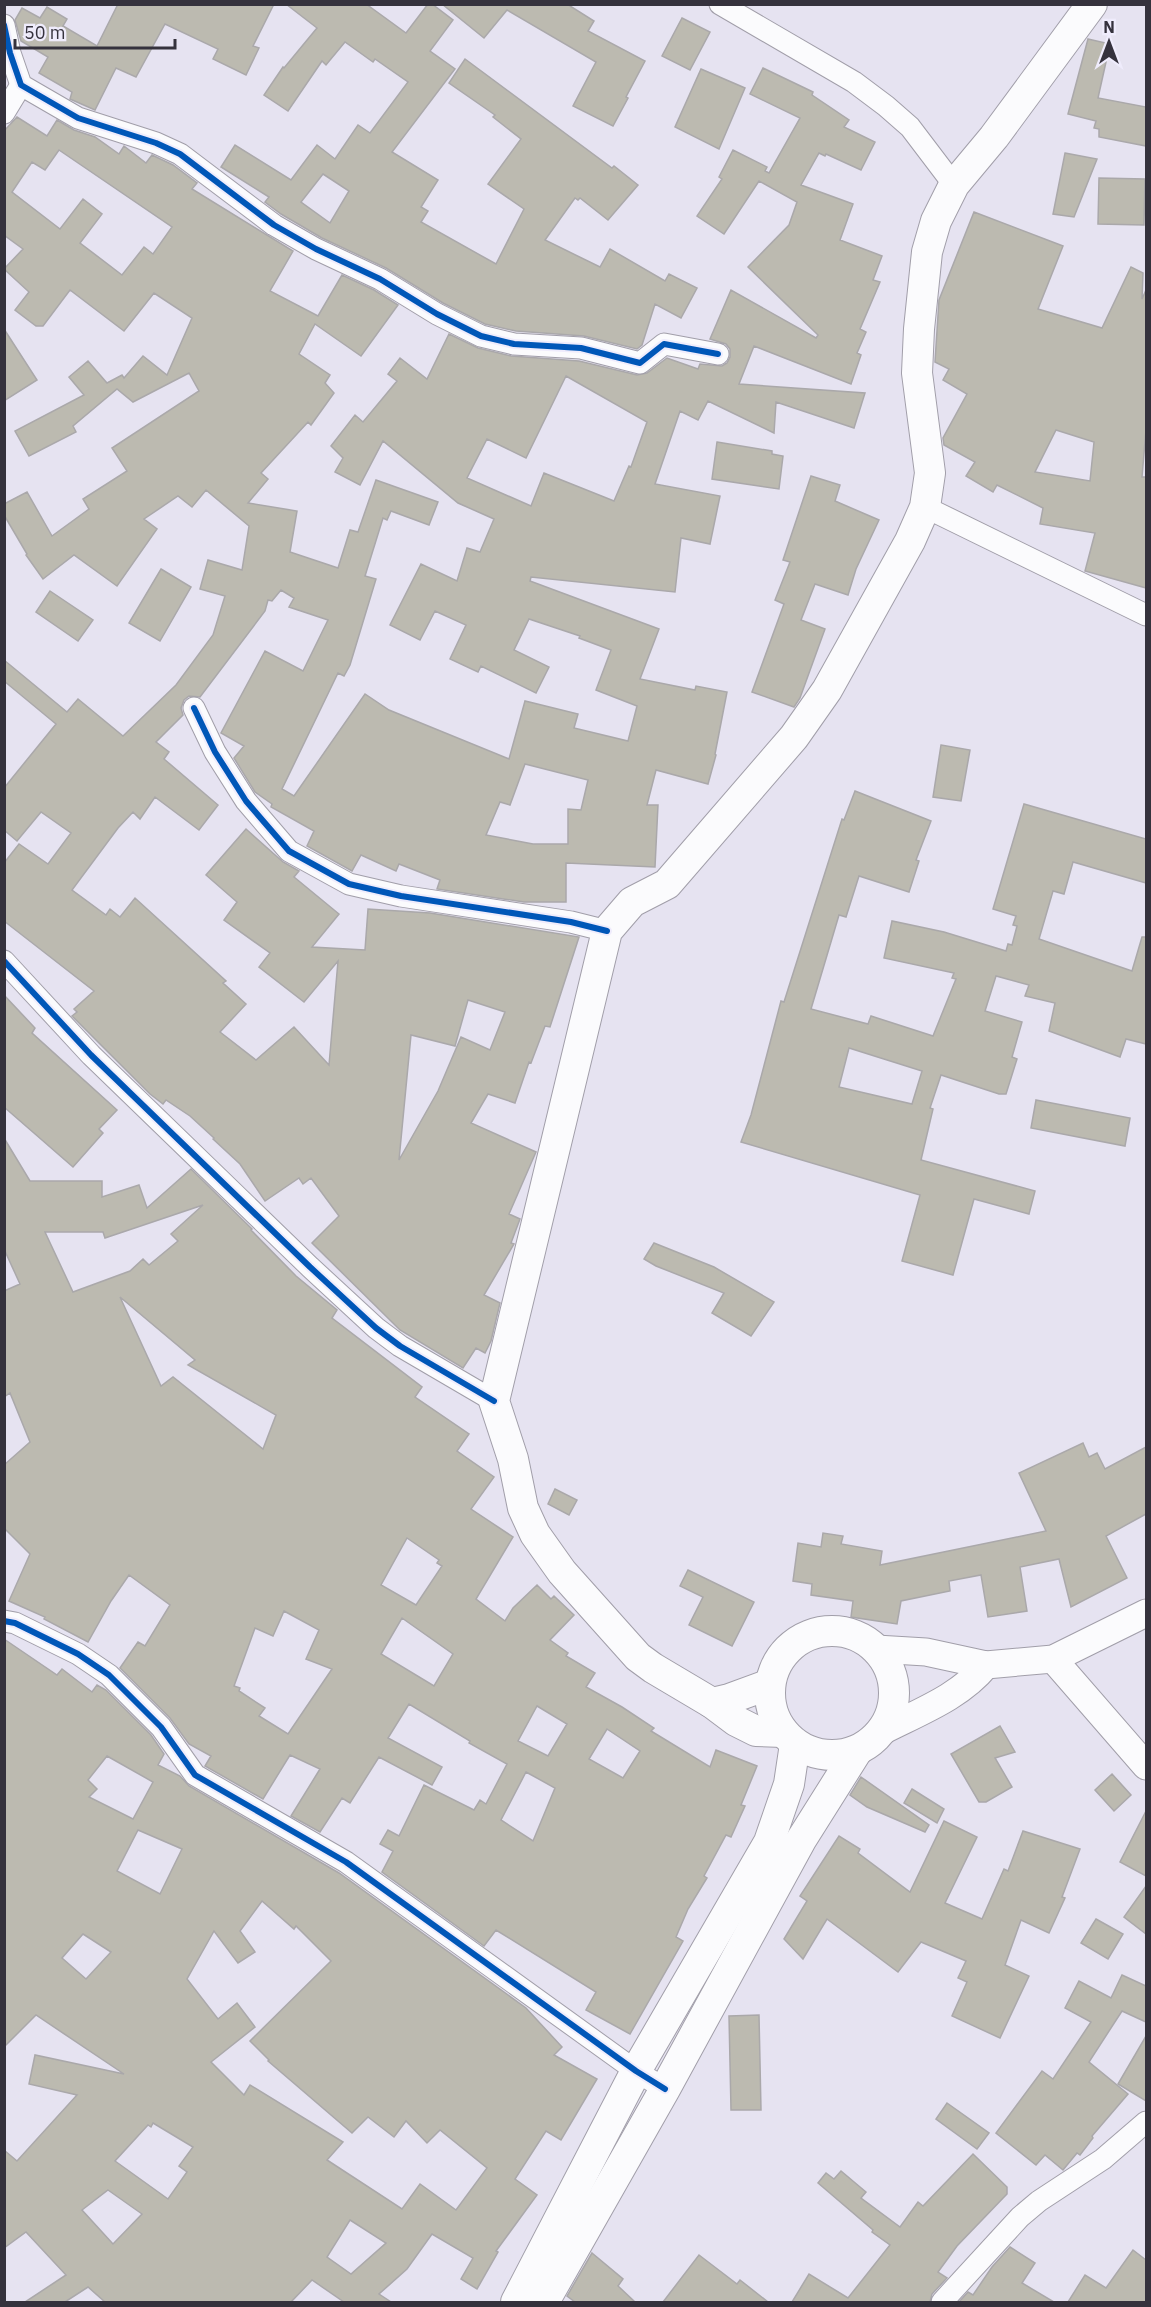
<svg xmlns="http://www.w3.org/2000/svg" width="1151" height="2307" font-family="'IBM Plex Sans',sans-serif">
<rect width="100%" height="100%" fill="#e6e3f1"/>
<g fill="#bcbab0" stroke="#aaa8aa" stroke-width="1.5" fill-rule="evenodd">
<path d="M118,4H274L253,46L259,48L246,75L213,59L218,49L165,24L136,77L116,68L95,110L70,99L72,92L39,73L48,57L21,41L15,20L22,8L40,18L47,7L67,19L63,26L97,46Z"/>
<path d="M286,4H366L406,33L428,4H432L453,20L430,51L455,69L392,152L438,180L421,207L428,211L421,222L496,264L524,209L488,184L521,139L493,117L495,115L449,83L465,59L612,168L614,166L638,185L608,220L580,198L578,200L575,198L545,240L600,267L610,249L665,281L669,274L697,288L681,318L655,304L642,345L637,349L584,336L516,331L485,324L443,303L386,268L322,238L281,214L265,202L269,197L221,167L235,145L291,180L317,145L335,159L358,125L370,133L408,82L375,59L373,62L345,42L326,65L322,61L288,111L264,95L283,67L284,68L317,28ZM323,174L349,191L330,223L301,202Z"/>
<path d="M442,4H567L594,21L588,31L645,61L626,97L628,98L613,126L573,106L596,62L507,10L484,38Z"/>
<path d="M682,18L710,32L690,70L662,56Z"/>
<path d="M1088,39L1110,44L1098,98L1146,107V146L1099,137V129L1094,128L1096,121L1068,114Z"/>
<path d="M763,68L813,92L812,95L849,120L844,127L875,142L861,170L826,154L825,156L819,153L801,185L853,204L840,240L882,256L873,280L880,282L860,329L866,332L857,353L861,355L851,384L754,346L739,384L865,393L854,428L776,402L774,433L708,401L698,420L680,411L655,484L720,496L710,544L681,538L675,592L531,577L530,581L659,629L640,679L695,690L696,686L727,692L715,754L716,755L708,784L656,770L647,805H658L655,867L566,863V902H524L437,889L440,880L399,864L396,871L361,855L352,871L307,846L314,831L271,807L272,804L255,792L234,758L244,746L221,733L265,651L303,671L328,620L289,607L294,598L281,590L272,601L268,600L265,611L200,697L189,696L184,700L181,708L183,715L156,742L169,752L164,759L218,805L199,830L155,797L140,819L133,812L118,828L72,890L106,915L110,909L120,917L135,898L226,981L223,983L246,1004L220,1032L256,1060L294,1027L329,1065L338,961L304,1002L259,967L270,953L224,920L237,902L206,875L246,829L283,862L299,871L294,877L339,914L312,947L365,950L368,909L430,913L579,937L550,1027L545,1026L531,1063L529,1062L515,1103L488,1094L471,1123L536,1152L509,1214L520,1219L511,1243L514,1244L484,1295L500,1303L491,1341L485,1353L476,1348L463,1368L400,1330L312,1243L339,1216L311,1178L303,1184L299,1178L265,1201L240,1164L213,1139L214,1138L190,1116L166,1100L163,1104L150,1094L72,1016L77,1012L74,1009L94,991L4,921V863L19,844L48,864L71,833L41,812L17,841L4,830V788L56,724L4,681V660L67,712L78,699L123,736L176,685L213,635L225,596L200,589L208,560L242,570L249,526L206,490L192,507L178,496L144,519L157,529L117,586L74,555L43,579L26,555L27,554L4,515V504L27,492L52,536L89,509L83,499L127,471L112,448L199,391L189,373L133,402L117,389L73,426L76,432L29,456L15,431L84,395L69,377L88,361L107,383L122,375L124,378L143,356L167,375L192,318L154,293L124,331L70,290L43,326H36L15,310L29,292L4,269L23,249L4,235V131L17,117L47,136L57,120L74,130L95,137L119,154L124,146L146,163L152,155L173,165L197,183L192,189L293,251L270,291L318,316L342,275L374,290L398,305L361,356L315,324L299,354L330,375L325,383L334,393L311,425L308,422L261,473L268,479L248,503L297,511L290,552L338,568L350,530L358,532L376,480L438,502L429,525L391,511L387,520L383,518L365,576L376,579L350,665L344,676L338,673L282,789L294,796L365,694L389,710L509,759L525,701L578,714L574,728L628,741L637,706L596,690L611,650L579,638L580,636L529,619L514,650L549,667L536,693L481,666L478,672L450,659L466,625L435,611L420,640L390,625L421,564L457,581L467,548L480,552L494,519L458,503L383,441L360,485L335,472L343,458L331,446L355,415L363,422L397,381L388,374L400,358L427,379L449,334L478,348L511,356L579,361L637,375L647,373L667,358L698,369L700,364L722,366L727,363L730,357V349L726,344L710,339L731,290L816,338L818,335L748,267L789,225L797,202L759,181L724,234L697,216L722,179L719,177L733,150L767,167L765,171L769,173L800,118L750,94ZM59,150L172,227L153,254L144,247L122,275L80,243L102,214L83,199L60,229L12,192L32,162L45,170ZM566,376L647,422L631,467L629,466L614,501L544,473L531,506L467,478L487,439L526,458ZM525,764L588,780L581,810L568,809V844H533L486,835L500,802L510,805ZM468,1000L505,1012L490,1050L461,1037L438,1091L399,1160L411,1035L455,1046Z"/>
<path d="M701,69L745,88L719,149L675,127Z"/>
<path d="M1065,153L1097,159L1074,217L1053,214Z"/>
<path d="M1099,178L1145,179L1144,225L1098,224Z"/>
<path d="M974,212L1063,246L1038,309L1102,328L1131,267L1143,273L1142,299L1146,290V430L1142,477H1146V588L1085,571L1095,533L1040,524L1043,508L997,485L993,492L966,476L975,462L944,445L943,438L967,394L943,380L949,369L935,362L939,300ZM1056,430L1094,442L1090,481L1035,472Z"/>
<path d="M4,329L37,380L4,401Z"/>
<path d="M717,442L772,451V454L783,456L779,489L712,479Z"/>
<path d="M811,476L840,485L835,501L879,520L856,569L848,595L815,584L801,620L825,629L800,698L794,707L752,692L784,604L775,600L790,562L783,560Z"/>
<path d="M161,569L191,587L160,641L129,623Z"/>
<path d="M50,591L93,620L78,641L36,612Z"/>
<path d="M941,745L970,750L961,801L933,797Z"/>
<path d="M855,791L931,821L916,860L919,861L909,892L859,876L846,917L839,915L811,1009L868,1024L871,1016L933,1036L956,979L952,978L954,973L884,958L892,921L944,932L1006,951L1008,944L1012,945L1017,926L1013,925L1016,916L993,909L1024,804L1146,839V883L1073,862L1064,894L1053,891L1039,939L1132,971L1142,937H1146V1044L1126,1039L1120,1057L1049,1031L1055,1003L1025,996L1029,985L996,976L985,1011L1022,1022L1012,1057L1017,1059L1006,1094H999L941,1075L930,1108L933,1109L921,1160L1035,1191L1029,1214L974,1199L953,1275L902,1261L920,1195L741,1142L751,1115L781,1001L784,1002L842,819L844,820ZM849,1048L922,1071L912,1104L839,1087Z"/>
<path d="M4,995L35,1028L32,1033L117,1110L99,1129L103,1133L73,1167L4,1107Z"/>
<path d="M1036,1100L1130,1118L1125,1146L1031,1128Z"/>
<path d="M4,1138L30,1181H102V1197L139,1185L147,1208L191,1169L252,1229L251,1230L296,1276L337,1310L332,1318L422,1387L415,1397L469,1434L457,1451L494,1477L471,1509L513,1537L476,1599L505,1621L513,1608L537,1585L551,1599L554,1596L574,1615L550,1640L568,1653L566,1656L595,1673L586,1687L622,1707L654,1728L651,1731L710,1767L716,1750L757,1766L741,1805L745,1806L731,1837L726,1835L704,1876L707,1878L688,1909L676,1937L683,1941L630,2034L586,2010L596,1992L496,1930L484,1946L382,1872L393,1851L380,1844L388,1830L399,1836L424,1785L474,1810L480,1800L486,1804L507,1764L469,1743L470,1741L409,1704L388,1738L442,1767L432,1785L379,1757L350,1803L342,1798L320,1832L291,1816L320,1769L290,1755L263,1799L205,1766L211,1756L189,1744L170,1718L120,1668L138,1642L145,1646L170,1605L129,1575L111,1601L88,1642L44,1619L45,1617L9,1601L30,1554L4,1528V1465L30,1442L10,1393L4,1397V1291L20,1284L4,1249ZM203,1205L171,1234L178,1241L149,1265L143,1259L130,1271L73,1292L45,1232H103L105,1238ZM120,1297L195,1360L188,1365L276,1415L263,1449L173,1377L161,1386ZM407,1538L439,1560L437,1563L442,1566L416,1605L381,1585ZM284,1611L319,1630L306,1659L332,1669L288,1734L259,1716L265,1708L239,1691L240,1688L234,1686L255,1628L273,1636ZM402,1618L453,1654L434,1686L381,1654ZM537,1706L567,1724L548,1756L518,1741ZM607,1729L640,1751L623,1778L589,1759ZM526,1772L555,1788L533,1841L501,1820Z"/>
<path d="M654,1243L714,1267L774,1302L751,1336L712,1313L724,1293L656,1266L644,1259Z"/>
<path d="M1083,1443L1089,1457L1097,1453L1105,1469L1146,1447V1514L1106,1536L1127,1578L1071,1607L1059,1559L1020,1567L1027,1611L988,1617L981,1575L949,1581L950,1591L901,1601L897,1624L851,1617L853,1601L811,1595L812,1584L793,1581L798,1543L821,1547L823,1533L843,1536L841,1544L882,1551L880,1565L1046,1531L1019,1473Z"/>
<path d="M555,1489L577,1500L569,1515L548,1504Z"/>
<path d="M688,1570L754,1602L732,1646L689,1625L703,1597L680,1586Z"/>
<path d="M4,1639L57,1675L62,1669L92,1692L97,1685L106,1690L151,1735L164,1754L158,1765L180,1776L189,1786L339,1873L526,2008L562,2047L554,2055L597,2079L561,2140L546,2131L515,2179L537,2195L496,2251L498,2252L477,2289L461,2279L473,2258L432,2234L407,2269L379,2294L391,2302H344L312,2280L291,2302H105L88,2287L65,2302H25L66,2275L26,2232L4,2248V2150L17,2161L77,2095L29,2084L35,2055L124,2074L36,2015L4,2047ZM107,1756L153,1782L133,1819L89,1797L97,1789L88,1780ZM138,1830L182,1849L160,1894L117,1871ZM262,1901L294,1929L296,1926L331,1961L250,2041L269,2060L268,2061L352,2133L368,2117L394,2137L406,2121L427,2143L440,2130L487,2168L456,2210L420,2184L402,2209L327,2160L343,2142L250,2085L244,2095L211,2062L255,2027L237,2003L218,2019L187,1979L214,1931L238,1963L255,1952L240,1931ZM83,1934L111,1952L86,1979L62,1958ZM153,2123L193,2147L179,2166L187,2172L168,2199L115,2161L148,2125L151,2127ZM108,2190L142,2214L113,2244L82,2210ZM350,2220L386,2243L351,2274L327,2257Z"/>
<path d="M1000,1726L1015,1752L995,1758L1012,1787L986,1802H979L951,1754Z"/>
<path d="M1112,1774L1131,1795L1114,1811L1095,1790Z"/>
<path d="M861,1777L929,1825L925,1832L867,1807L850,1795Z"/>
<path d="M912,1789L944,1809L937,1823L904,1803Z"/>
<path d="M1146,1811V1876L1120,1862Z"/>
<path d="M944,1821L977,1837L945,1903L982,1919L1004,1869L1008,1871L1023,1831L1080,1849L1062,1897L1065,1898L1049,1933L1021,1920L1005,1965L1029,1976L1000,2038L952,2016L967,1982L958,1978L966,1961L921,1942L898,1972L827,1919L803,1959L784,1939L807,1901L800,1896L839,1836L860,1849L858,1853L910,1892Z"/>
<path d="M1146,1886V1934L1124,1917Z"/>
<path d="M1096,1919L1123,1934L1108,1959L1081,1943Z"/>
<path d="M1122,1975L1146,1986V2022L1122,2011L1089,2062L1128,2094L1092,2136L1093,2138L1080,2155L1077,2153L1063,2170L1045,2155L1036,2165L996,2133L1042,2071L1053,2079L1091,2022L1065,2008L1079,1981L1111,1998Z"/>
<path d="M759,2015L761,2110H731L729,2016Z"/>
<path d="M1146,2036V2101L1118,2084Z"/>
<path d="M947,2103L989,2133L977,2149L936,2119Z"/>
<path d="M973,2154L1007,2187V2194L957,2246L938,2272L947,2278L932,2294L930,2302H792L809,2274L848,2298L890,2245L872,2232L873,2230L818,2183L826,2173L834,2179L841,2171L866,2192L861,2198L900,2227L918,2202L923,2206Z"/>
<path d="M1010,2247L1035,2263L1022,2283L1054,2302H959L968,2292L973,2295L992,2267Z"/>
<path d="M1133,2250L1146,2260V2302H1068L1085,2275L1106,2288Z"/>
<path d="M592,2253L623,2279L618,2286L635,2302H575L567,2296Z"/>
<path d="M699,2255L737,2284L740,2280L768,2302H663Z"/>
</g>
<g fill="none" stroke-linecap="round" stroke-linejoin="round">
<g stroke="#a19ea9" stroke-width="23">
<g id="minor">
<path d="M720,4L854,82L886,106L910,127L954,185"/>
<path d="M4,25L10,53L21,85L78,118L156,143L180,154L274,225L316,249L380,279L437,314L481,336L514,344L581,348L640,363L664,344L718,354"/>
<path d="M4,113L21,85"/>
<path d="M925,507L1146,615"/>
<path d="M194,708L215,752L246,801L289,851L349,884L401,896L571,922L607,931"/>
<path d="M4,961L91,1055L310,1267L376,1328L400,1346L494,1401"/>
<path d="M4,1621L15,1623L78,1654L109,1675L161,1727L195,1775L346,1862L636,2071L665,2089"/>
<path d="M942,2302L1020,2217L1039,2201L1103,2159L1146,2122"/>
</g>
</g>
<g stroke="#a19ea9" stroke-width="29">
<g id="tertiary">
<path d="M876,1649L926,1652L986,1665L1053,1659L1146,1613"/>
<path d="M1053,1659L1146,1766"/>
<path d="M882,1731C919,1712 960,1697 986,1665"/>
</g>
</g>
<g stroke="#a19ea9" stroke-width="32">
<g id="secondary">
<circle cx="832" cy="1693" r="62"/>
<path d="M712,1703L729,1699L770,1684"/>
<path d="M783,1732L756,1731L736,1721L712,1703L653,1668L638,1657L562,1572L535,1534L523,1508L513,1459L494,1401L607,931L632,902L667,884L794,737L827,690L910,541L925,507L930,473L917,373L919,329L927,252L936,221L954,185L994,137L1092,4"/>
<path d="M516,2302L636,2071L769,1842L789,1784L795,1744"/>
<path d="M544,2302L665,2089L801,1840L857,1751"/>
</g>
</g>
<use href="#minor" stroke="#fbfbfd" stroke-width="21"/>
<use href="#tertiary" stroke="#fbfbfd" stroke-width="27"/>
<use href="#secondary" stroke="#fbfbfd" stroke-width="30"/>
<g stroke="#efecfc" stroke-width="10">
<g id="cycleway">
<path d="M4,25L10,53L21,85L78,118L156,143L180,154L274,225L316,249L380,279L437,314L481,336L514,344L581,348L640,363L664,344L718,354"/>
<path d="M194,708L215,752L246,801L289,851L349,884L401,896L571,922L607,931"/>
<path d="M4,961L91,1055L310,1267L376,1328L400,1346L494,1401"/>
<path d="M4,1621L15,1623L78,1654L109,1675L161,1727L195,1775L346,1862L636,2071L665,2089"/>
</g>
</g>
<use href="#cycleway" stroke="#0057b8" stroke-width="6"/>
</g>
<rect width="1151" height="2307" fill="none" stroke="#35323d" stroke-width="12"/>
<g transform="translate(1109 42)" stroke="#efecfc" stroke-width="4.5" paint-order="stroke">
<path d="M0-4.5L10 22L0 15L-10 22Z" fill="#35323d"/>
<text y="-9" font-size="16" font-weight="bold" text-anchor="middle" fill="#35323d">N</text>
</g>
<path d="M15 39v9h160v-9" fill="none" stroke="#35323d" stroke-width="3"/>
<text x="24" y="39" font-size="18" fill="#35323d" stroke="#efecfc" stroke-width="4.5" paint-order="stroke">50 m</text>
</svg>
